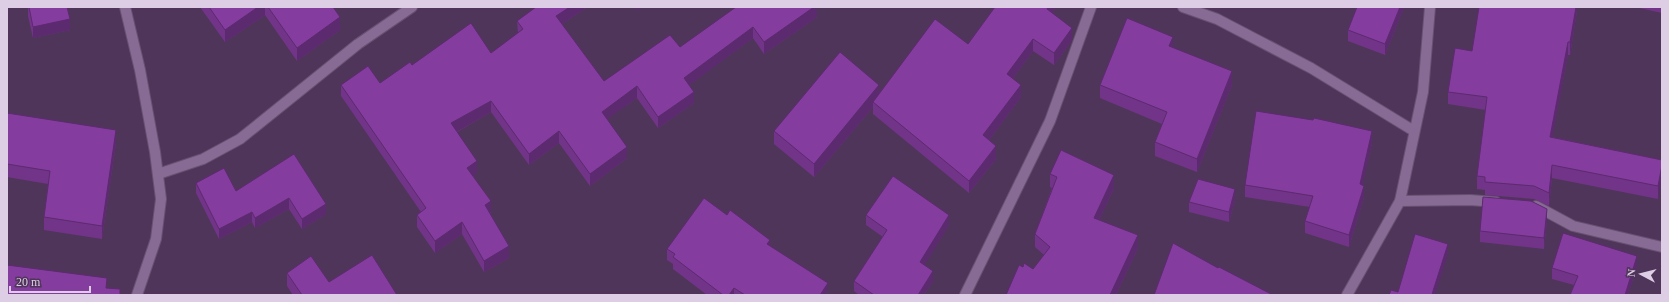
<svg xmlns="http://www.w3.org/2000/svg" width="1669" height="302" font-family="'Times New Roman',serif">
<rect width="100%" height="100%" fill="#50355b"/>
<g fill="none" stroke-linecap="round" stroke-linejoin="round">
<g stroke="#685171" stroke-width="12">
<g id="minor">
<path d="M125,7L140,70L155,152L161,199L156,239L137,295"/>
<path d="M1183,7L1217,19L1311,68L1414,131"/>
<path d="M158,174L203,159L240,139L358,44L412,7"/>
<path d="M1400,201L1470,200L1496,202"/>
<path d="M1536,206L1573,226L1662,247"/>
<path d="M965,295L1050,121L1091,7"/>
<path d="M1347,295L1400,201L1423,92L1430,7"/>
</g>
</g>
<use href="#minor" stroke="#886b94" stroke-width="10"/>
</g>
<g fill="#723488">
<path d="M28,7H67L70,30L33,38L28,16Z"/>
<path d="M200,7H333L340,30L297,61L265,15L225,42Z"/>
<path d="M587,7L562,24L604,81L680,47L817,7V17L764,54L753,38L689,85L694,103L658,128L637,98L607,119L627,158L590,186L559,143L529,165L491,112L457,132L477,173L473,175L491,212L490,214L509,258L484,272L462,234L435,253L417,227V215L421,212L341,96V85L380,83L412,65L491,53L518,33L517,21Z"/>
<path d="M995,7H1056L1052,13L1072,40L1054,65L1033,51L1013,78L1021,97L989,140L996,159L969,193L873,114V107L814,177L774,144V131L879,93L968,44Z"/>
<path d="M1404,7L1385,55L1348,41V30Z"/>
<path d="M1577,7V11L1570,55H1568L1552,137L1662,160L1658,199L1552,178L1549,206L1534,199L1485,195V190L1477,189V176L1486,110L1448,104V92L1472,51Z"/>
<path d="M1635,7H1662V13Z"/>
<path d="M1173,48L1232,85L1197,172L1155,156V142L1162,124L1100,98V85Z"/>
<path d="M7,113L116,143L102,239L44,230V217L48,184L7,177Z"/>
<path d="M1372,143L1362,185L1364,197L1349,247L1305,233V221L1310,207L1245,197V185Z"/>
<path d="M294,154L326,214L302,229L289,209L255,228L252,222L219,239L196,193V183L236,191Z"/>
<path d="M1050,174L1114,188L1099,220L1138,248L1116,295L1023,267L1033,269L1044,255L1035,247V234L1052,188L1050,187Z"/>
<path d="M1235,200L1229,222L1189,212V202Z"/>
<path d="M727,215L770,246L828,294L827,295H707L673,269V264L667,260V249Z"/>
<path d="M866,215L949,225L924,265L933,281L924,295H859L854,291V281L883,237L866,225Z"/>
<path d="M1547,220L1544,249L1480,242V231Z"/>
<path d="M1637,266L1628,295H1570L1574,285L1552,279V268Z"/>
<path d="M287,273L329,282L397,295H293L287,286Z"/>
</g>
<g fill="#5c2a6f">
<path d="M258,7H265V15L225,42V30Z"/>
<path d="M570,7H587L556,28V16Z"/>
<path d="M637,7H642L637,11Z"/>
<path d="M814,7H817V17L764,54V42Z"/>
<path d="M1048,7H1056L1047,21V9Z"/>
<path d="M1400,7H1404L1385,55V44Z"/>
<path d="M1576,7H1577V11L1570,55V42Z"/>
<path d="M340,17V30L297,61V48Z"/>
<path d="M70,19V30L33,38V27Z"/>
<path d="M753,27V38L684,89V78Z"/>
<path d="M1072,28V40L1054,65V53Z"/>
<path d="M1173,37V50L1169,46Z"/>
<path d="M1033,39V51L1007,86V74Z"/>
<path d="M1568,42V55L1550,150V137Z"/>
<path d="M1232,71V85L1197,172V159Z"/>
<path d="M879,85V99L873,102V107L814,177V164Z"/>
<path d="M1021,85V97L983,148V135Z"/>
<path d="M637,86V98L602,123V112Z"/>
<path d="M694,92V103L658,128V117Z"/>
<path d="M491,101V112L451,135V123Z"/>
<path d="M116,130V143L102,239V226Z"/>
<path d="M559,131V143L529,165V154Z"/>
<path d="M1372,131V143L1360,196V184Z"/>
<path d="M996,146V159L969,193V181Z"/>
<path d="M627,147V158L590,186V174Z"/>
<path d="M477,161V173L467,179V168Z"/>
<path d="M1552,165V178L1549,206V193Z"/>
<path d="M1662,165V178L1658,199V186Z"/>
<path d="M1114,175V188L1094,231V218Z"/>
<path d="M1364,186V197L1349,247V235Z"/>
<path d="M1235,189V200L1229,222V212Z"/>
<path d="M289,198V209L255,228V218Z"/>
<path d="M491,201V212L485,217V205Z"/>
<path d="M326,204V214L302,229V219Z"/>
<path d="M1547,209V220L1544,249V238Z"/>
<path d="M252,212V222L219,239V229Z"/>
<path d="M949,215V225L920,273V262Z"/>
<path d="M462,222V234L435,253V241Z"/>
<path d="M1138,235V248L1116,295H1110Z"/>
<path d="M770,240V252L767,244Z"/>
<path d="M1448,244V254L1435,295H1432Z"/>
<path d="M509,246V258L484,272V261Z"/>
<path d="M1637,256V266L1628,295H1625Z"/>
<path d="M933,271V281L924,295H918Z"/>
<path d="M828,283L827,295H820Z"/>
<path d="M734,288V295H729Z"/>
</g>
<g fill="#843c9e" stroke="#5c2a6f">
<path d="M29,7H67L70,19L33,27Z"/>
<path d="M209,7H258L225,30Z"/>
<path d="M268,7H333L340,17L297,48Z"/>
<path d="M536,7H570L556,16L604,81L670,35L680,47L736,7H814L764,42L753,27L684,78L694,92L658,117L637,86L602,112L627,147L590,174L559,131L529,154L491,101L451,123L477,161L467,168L491,201L485,205L509,246L484,261L462,222L435,241L417,215L426,208L341,85L368,66L380,83L410,62L412,65L471,23L491,53L523,29L517,21Z"/>
<path d="M995,7H1048L1047,9L1072,28L1054,53L1033,39L1007,74L1021,85L983,135L996,146L969,181L873,102L935,19L968,44Z"/>
<path d="M1357,7H1400L1385,44L1348,30Z"/>
<path d="M1479,7H1576L1570,42H1568L1550,137L1662,160V165L1658,186L1552,165L1549,193L1534,186L1485,182V177L1477,176L1487,97L1448,92L1455,48L1472,51Z"/>
<path d="M1127,18L1173,37L1169,46L1232,71L1197,159L1155,142L1167,112L1100,85Z"/>
<path d="M840,52L879,85L814,164L774,131Z"/>
<path d="M1256,111L1313,120L1314,118L1372,131L1360,184L1364,186L1349,235L1305,221L1313,196L1245,185Z"/>
<path d="M7,113L116,130L102,226L44,217L50,171L7,164Z"/>
<path d="M1061,150L1114,175L1094,218L1138,235L1110,295H1006L1019,265L1023,267L1024,263L1033,269L1050,247L1035,234L1057,177L1050,174Z"/>
<path d="M294,154L326,204L302,219L289,198L255,218L252,212L219,229L196,183L224,168L236,191Z"/>
<path d="M893,176L949,215L920,262L933,271L918,295H874L854,281L887,230L866,215Z"/>
<path d="M1198,179L1235,189L1229,212L1189,202Z"/>
<path d="M1483,197L1531,201L1547,209L1544,238L1480,231Z"/>
<path d="M704,198L727,215L730,210L770,240L767,244L828,283L820,295H745L734,288L729,295H723L673,257L675,254L667,249Z"/>
<path d="M1563,233L1637,256L1625,295H1570L1578,276L1552,268Z"/>
<path d="M1415,234L1448,244L1433,291L1432,295H1389L1391,290L1398,292Z"/>
<path d="M1173,243L1218,268L1219,267L1273,295H1154Z"/>
<path d="M372,255L397,295H302L287,273L311,256L329,282Z"/>
<path d="M7,265L107,278L106,288L120,289V295H7Z"/>
</g>
<rect width="1669" height="302" fill="none" stroke="#decee5" stroke-width="16"/>
<g transform="translate(1641 274) rotate(277)" stroke="#50355b" stroke-width="3" paint-order="stroke">
<path d="M0-3L7 15L0 10L-7 15Z" fill="#decee5"/>
<text y="-6" font-size="11" font-weight="bold" text-anchor="middle" fill="#decee5">N</text>
</g>
<path d="M10 286v6h80v-6" fill="none" stroke="#decee5" stroke-width="2"/>
<text x="16" y="286" font-size="12" fill="#decee5" stroke="#50355b" stroke-width="3" paint-order="stroke">20 m</text>
</svg>
